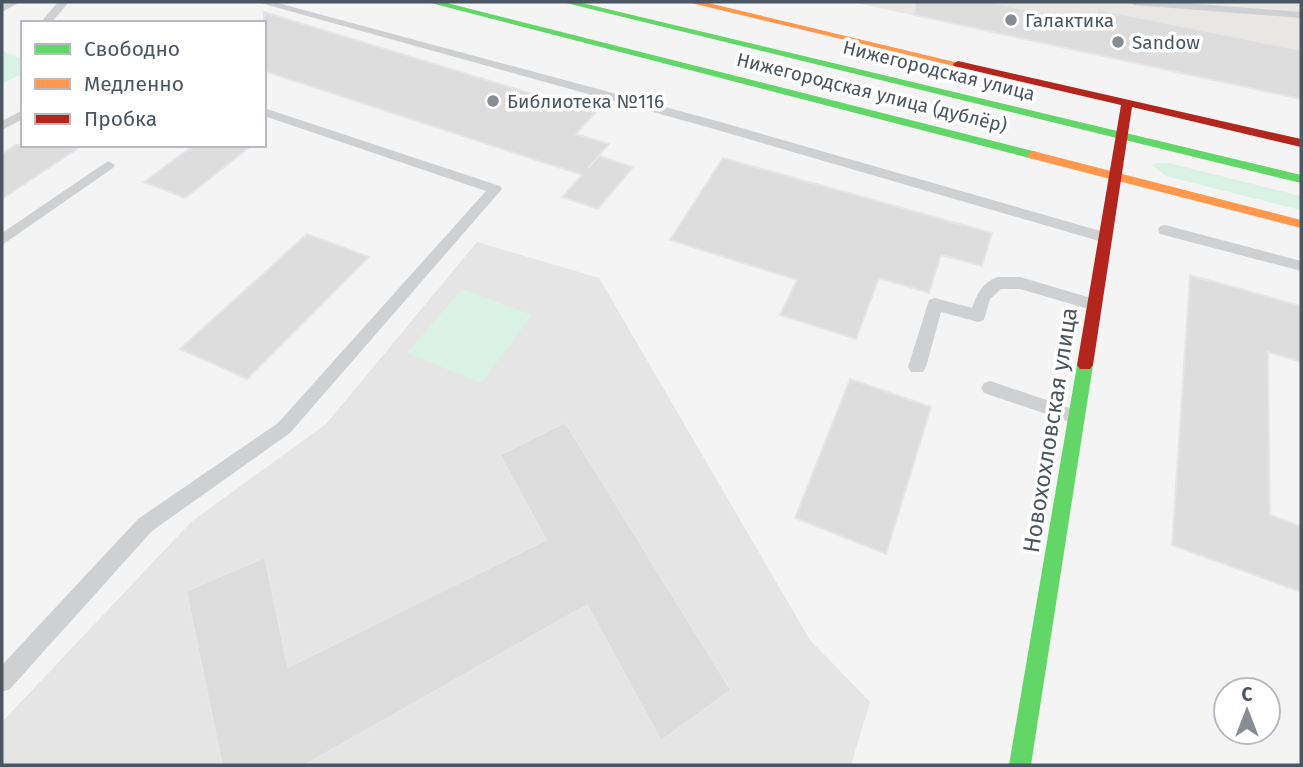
<svg xmlns="http://www.w3.org/2000/svg" width="1303" height="767" font-family="'Fira Sans',sans-serif">
<rect width="100%" height="100%" fill="#f4f4f4"/>
<path fill="#e8e7e3" d="M852,2H1301V99L1050,45Z"/>
<path fill="#e6e5e6" d="M477,242L599,278L810,640L870,702L851,765H2V722L191,522L326,424Z"/>
<g fill="#d9f2e3">
<path d="M2,51L23,59V73L2,84Z"/>
<path d="M1156,163H1169L1301,196V210L1166,176L1152,165Z"/>
<path d="M462,289L532,315L481,383L407,353Z"/>
</g>
<g fill="#ddddde" stroke="#e5e6e7" stroke-width="2">
<path d="M915,2H989L1094,23L1097,9L1301,50V99L914,15Z"/>
<path d="M264,12L595,113L576,134L609,144L588,168L599,156L633,167L598,209L562,197L582,175L264,71Z"/>
<path d="M15,145H83L2,199V154Z"/>
<path d="M194,145H252L185,198L144,182Z"/>
<path d="M723,158L992,233L982,266L941,255L929,293L879,278L856,339L780,315L797,280L670,240Z"/>
<path d="M307,234L369,257L247,379L180,349Z"/>
<path d="M1190,275L1301,306V362L1268,352L1270,515L1301,526V592L1172,545Z"/>
<path d="M850,379L931,407L886,554L795,518Z"/>
<path d="M565,422L731,690L661,741L587,605L305,765H222L186,591L265,557L288,667L546,540L500,455Z"/>
</g>
<g fill="none" stroke-linecap="round" stroke-linejoin="round">
<g fill="#ced0d2" fill-rule="evenodd">
<path d="M7,2H20L2,12V5Z"/>
<path d="M58,2H69L51,23H40Z"/>
<path d="M257,2H274L717,121L1111,234L1113,238L1106,243L707,127Z"/>
<path d="M1129,2H1173L1301,12V18L1134,5Z"/>
<path d="M264,108L500,186L502,189L290,433L152,531L10,689L2,692V665L138,519L278,423L486,191L264,116Z"/>
<path d="M23,110V119L2,130V121Z"/>
<path d="M108,161L115,165L113,168L2,245V233Z"/>
<path d="M1165,225L1301,261V271L1160,234L1158,230L1160,226Z"/>
<path d="M997,277H1020L1098,300L1100,304L1092,310L1020,289H1001L990,299L984,320L978,322L941,312L926,367L923,372H911L908,367L929,300L935,298L972,308C976,295 983,282 997,277Z"/>
<path d="M990,381L1082,412L1085,417L1082,422L1076,424L984,393L981,388L984,383Z"/>
</g>
<g fill="#63d668" fill-rule="evenodd">
<path d="M427,2H443L1037,152L1039,155L1033,159Z"/>
<path d="M562,2H578L1301,175V183Z"/>
<path d="M1085,359L1090,361L1093,365L1031,765H1009L1077,365L1080,361Z"/>
</g>
<g fill="#ff974d" fill-rule="evenodd">
<path d="M687,2H704L963,64L958,67Z"/>
<path d="M1033,151L1301,220V228L1029,158L1027,155Z"/>
</g>
<path fill="#b3261e" fill-rule="evenodd" d="M958,61L1301,139V147L1132,107L1093,365L1090,369H1080L1077,365L1121,105L954,66L953,64Z"/>
</g>
<g fill="#868d94" stroke="#fff" stroke-width="2.5">
<circle cx="1011" cy="20" r="7"/>
<circle cx="1118" cy="42" r="7"/>
<circle cx="493" cy="101" r="7"/>
</g>
<g text-anchor="middle" stroke-width="7" stroke-linejoin="round" paint-order="stroke">
<g font-size="19" fill="#4a5661" stroke="#fff" text-anchor="start">
<text x="1025" y="27">Галактика</text>
<text x="1132" y="49">Sandow</text>
<text x="507" y="108">Библиотека №116</text>
</g>
<g font-size="19" fill="#4a5661" stroke="#fff">
<text transform="translate(939 70) rotate(14)" y="7">Нижегородская улица</text>
<text transform="translate(872 92) rotate(14)" y="7">Нижегородская улица (дублёр)</text>
</g>
<g font-size="23" fill="#4a5661" stroke="#fff">
<text transform="translate(1050 430) rotate(-81)" y="8">Новохохловская улица</text>
</g>
</g>
<rect width="1303" height="767" fill="none" stroke="#4a5661" stroke-width="7"/>
<rect x="21" y="21" width="245" height="126" fill="#ffffff" stroke="#b7bbc0" stroke-width="2"/>
<rect x="35" y="44" width="35" height="10" fill="#63d668" stroke="#b7bbc0" stroke-width="2"/>
<text x="84" y="56" font-size="21" fill="#4a5661">Свободно</text>
<rect x="35" y="79" width="35" height="10" fill="#ff974d" stroke="#b7bbc0" stroke-width="2"/>
<text x="84" y="91" font-size="21" fill="#4a5661">Медленно</text>
<rect x="35" y="114" width="35" height="10" fill="#b3261e" stroke="#b7bbc0" stroke-width="2"/>
<text x="84" y="126" font-size="21" fill="#4a5661">Пробка</text>
<g transform="translate(1247 711)"><circle r="33" fill="#ffffff" stroke="#b7bbc0" stroke-width="2"/>
<path d="M0-5L12 26L0 18L-12 26Z" fill="#868d94"/>
<text y="-10" font-size="19" font-weight="bold" text-anchor="middle" fill="#4a5661">С</text>
</g>
</svg>
